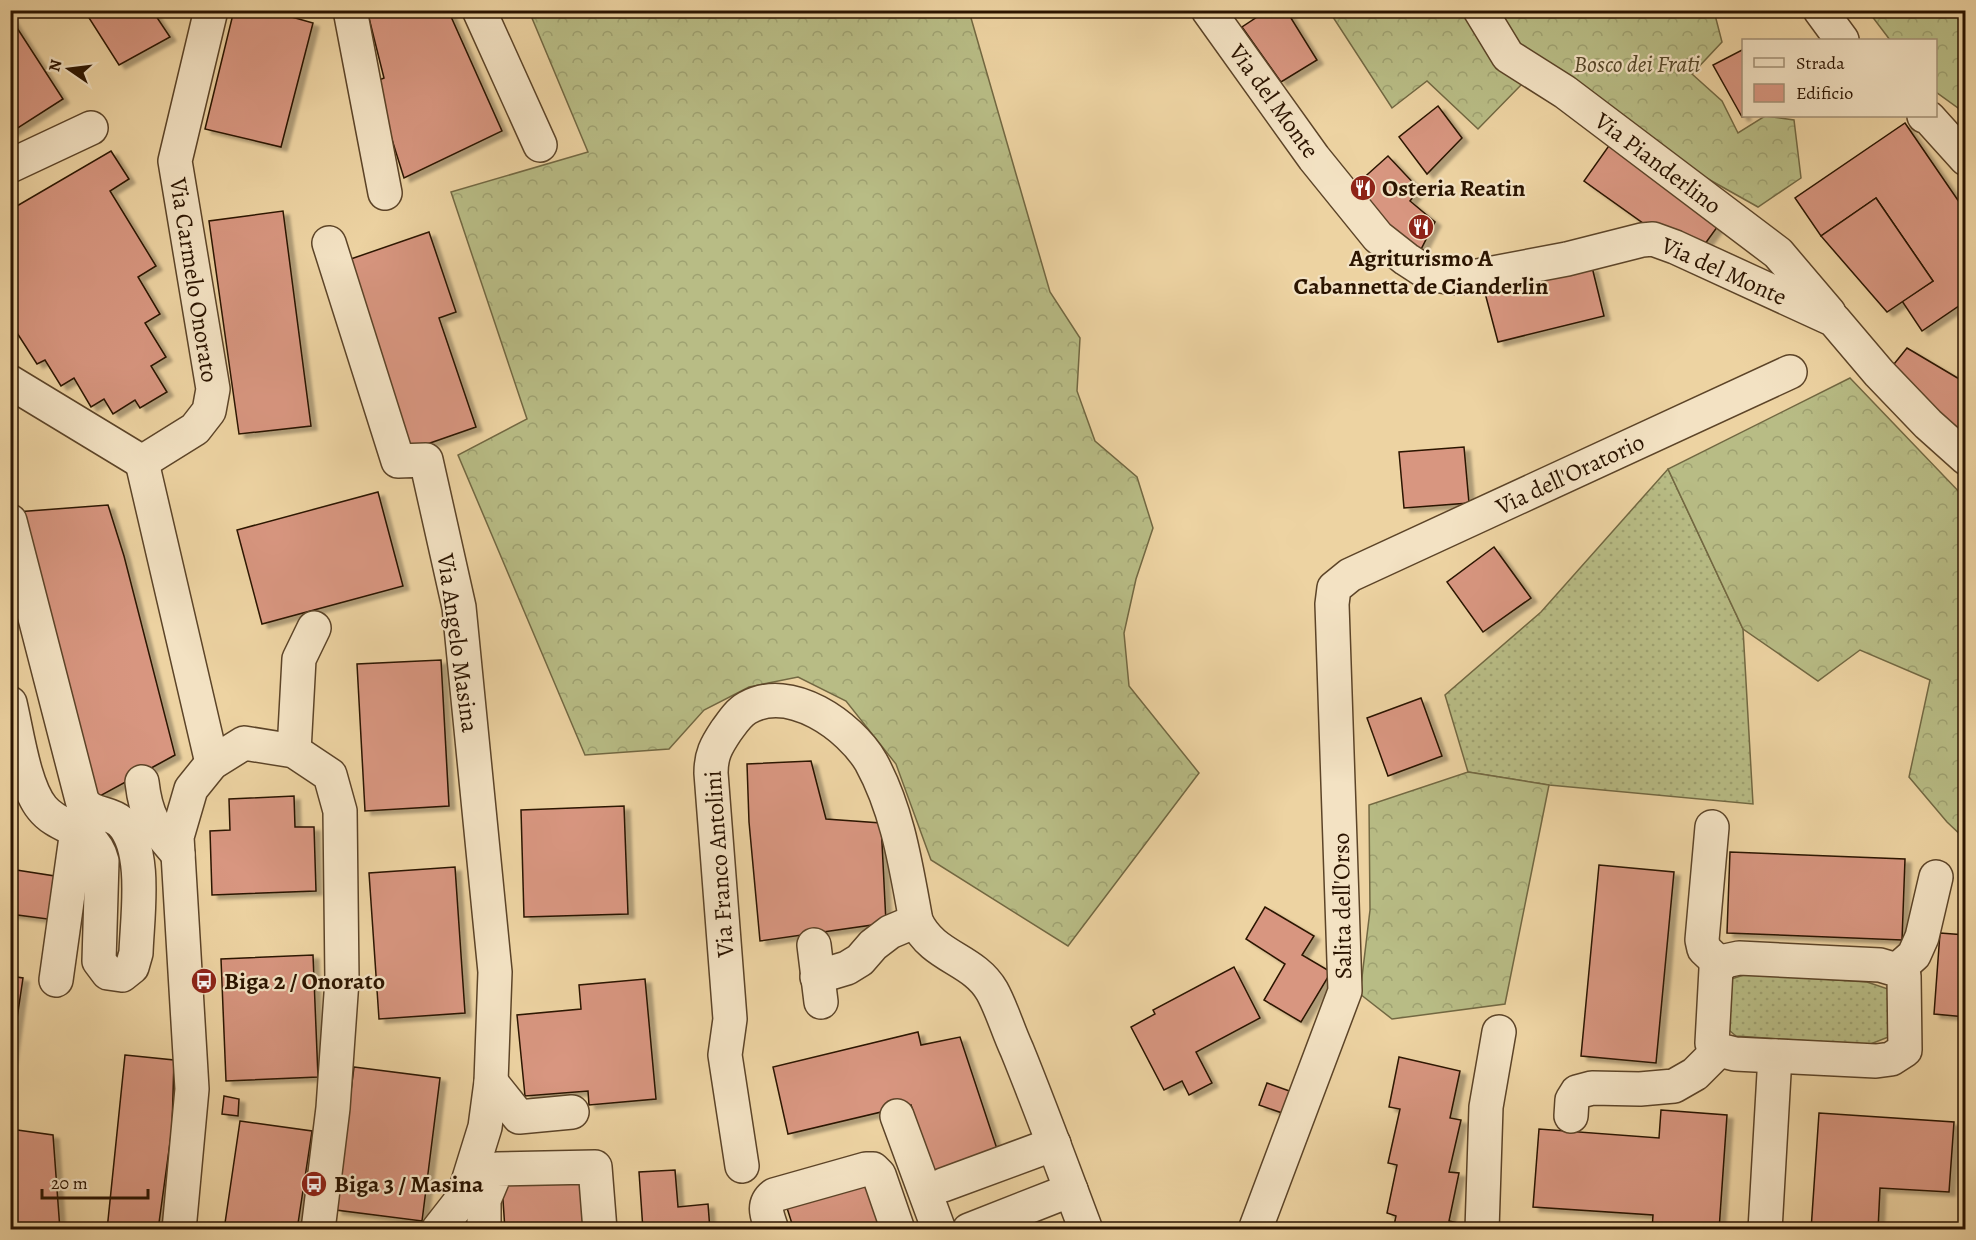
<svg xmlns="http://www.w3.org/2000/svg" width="1976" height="1240" font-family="Alegreya,serif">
<defs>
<pattern id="grass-dots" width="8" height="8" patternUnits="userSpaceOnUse" patternTransform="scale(1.5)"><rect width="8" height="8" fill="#b8bc85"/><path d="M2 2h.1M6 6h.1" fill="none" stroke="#9ea171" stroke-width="1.8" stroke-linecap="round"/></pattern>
<pattern id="forest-crowns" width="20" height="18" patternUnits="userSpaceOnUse" patternTransform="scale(1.5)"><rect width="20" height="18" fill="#b8bc85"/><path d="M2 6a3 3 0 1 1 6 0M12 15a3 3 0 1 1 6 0" fill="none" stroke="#9ea171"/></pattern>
<filter id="shadow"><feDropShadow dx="6" dy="4" stdDeviation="1.5" flood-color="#0004"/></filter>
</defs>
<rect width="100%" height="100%" fill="#edd3a2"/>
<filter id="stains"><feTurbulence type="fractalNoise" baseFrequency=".00333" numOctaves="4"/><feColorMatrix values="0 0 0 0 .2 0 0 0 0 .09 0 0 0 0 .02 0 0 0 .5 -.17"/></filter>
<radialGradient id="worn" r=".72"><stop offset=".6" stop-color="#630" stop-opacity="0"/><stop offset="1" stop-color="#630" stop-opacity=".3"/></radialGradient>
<g fill="url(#grass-dots)" stroke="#726842" stroke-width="1.5">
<path d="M1668,469L1743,629L1753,804L1549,785L1468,772L1445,695L1541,612Z"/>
<path d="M1747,974L1867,982L1888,989L1891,1036L1868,1045L1736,1036L1724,1026L1728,980Z"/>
</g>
<g fill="url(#forest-crowns)" stroke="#726842" stroke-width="1.5">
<path d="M529,11H969L1050,292L1080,338L1077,391L1095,441L1137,477L1153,528L1136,579L1124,633L1129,686L1199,773L1068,946L931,860L896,764L846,701L798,677L749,687L704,710L669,749L585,755L458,455L527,419L451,192L588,152Z"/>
<path d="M1329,11H1464L1522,84L1478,129L1427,81L1392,108Z"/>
<path d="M1495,11H1714L1722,42L1692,74L1722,101L1738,133L1765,116L1794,120L1801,178L1758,207L1669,157L1517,49Z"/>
<path d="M1868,11H1965V113L1936,92V40H1890Z"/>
<path d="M1850,378L1965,498V839L1947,822L1909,777L1930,680L1860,650L1818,681L1743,629L1668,469Z"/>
<path d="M1468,772L1549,785L1505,1004L1392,1019L1360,994L1370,910L1369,805Z"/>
</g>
<g fill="#d89680" stroke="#2b1400" stroke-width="1.5" filter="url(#shadow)">
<path d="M84,10H152L170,37L119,65Z"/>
<path d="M234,10H267L313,23L281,147L205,129Z"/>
<path d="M367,10H448L502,131L404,178L374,82L384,78Z"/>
<path d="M1257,10H1286L1317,60L1281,82L1242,27L1260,15Z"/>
<path d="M10,17L63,99L10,133Z"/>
<path d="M1744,49V116H1746L1742,117L1713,65Z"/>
<path d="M1438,106L1462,138L1427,174L1399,137Z"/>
<path d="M1905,123L1966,212V301L1922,331L1902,301L1933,281L1876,198L1821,236L1795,198Z"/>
<path d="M1613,140L1723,219L1702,248L1643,223L1584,181Z"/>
<path d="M111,151L129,179L110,191L156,266L138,277L160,314L145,323L166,357L151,366L167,392L140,408L135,400L113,414L104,399L91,407L74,378L61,386L45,360L37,364L10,322V210Z"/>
<path d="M1388,156L1419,189L1410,201L1435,222L1415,261L1349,191Z"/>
<path d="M1876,198L1933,281L1887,312L1821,236Z"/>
<path d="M283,211L311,426L239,434L209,221Z"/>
<path d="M429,232L456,312L439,318L476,427L410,450L345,261Z"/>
<path d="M1592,267L1604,316L1498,342L1485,293Z"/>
<path d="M1907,348L1966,383V442L1890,369Z"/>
<path d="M1464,447L1469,503L1404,508L1399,452Z"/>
<path d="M378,492L403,586L262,624L237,530Z"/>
<path d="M108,505L124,556L175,755L89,802L16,512Z"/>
<path d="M1494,547L1531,598L1483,632L1447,582Z"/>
<path d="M441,660L449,806L365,811L357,664Z"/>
<path d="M1421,698L1442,756L1388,776L1367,718Z"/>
<path d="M811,761L826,819L881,823L886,923L760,941L749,822L747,764Z"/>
<path d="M294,796L295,827H314L316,891L212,895L210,831L230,830L229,799Z"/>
<path d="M624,806L628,914L524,917L521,810Z"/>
<path d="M1730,852L1905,859L1902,940L1727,933Z"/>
<path d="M1599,865L1674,872L1656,1063L1581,1056Z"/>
<path d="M455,867L465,1013L379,1019L369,873Z"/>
<path d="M10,869L61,877L55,920L10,914Z"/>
<path d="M1265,907L1314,936L1302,955L1331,972L1301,1022L1264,1000L1285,964L1246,939Z"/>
<path d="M1940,933L1966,935V1017L1934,1014Z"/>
<path d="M313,955L318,1077L226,1081L221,959Z"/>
<path d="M1234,967L1260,1018L1196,1052L1212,1083L1189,1095L1182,1081L1164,1090L1131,1027L1155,1014L1153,1010Z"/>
<path d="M10,976L23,978L11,1059H10Z"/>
<path d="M645,979L656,1099L589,1105L588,1091L525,1096L517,1015L581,1009L579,985Z"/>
<path d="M918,1032L921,1045L960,1037L998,1152L933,1174L911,1105L788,1134L773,1067Z"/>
<path d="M125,1055L174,1060L172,1128L158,1230H107Z"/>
<path d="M1399,1057L1460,1071L1450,1118L1461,1120L1449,1172L1459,1173L1449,1221L1458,1223L1457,1230H1393L1396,1216L1387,1213L1397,1165L1388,1163L1400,1109L1389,1107Z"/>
<path d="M354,1067L440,1078L422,1221L336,1210Z"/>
<path d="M1267,1083L1295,1093L1288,1115L1259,1105Z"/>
<path d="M224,1096L239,1099L238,1116L222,1114Z"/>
<path d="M1661,1110L1727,1115L1719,1230H1652L1653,1215L1533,1207L1539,1129L1659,1138Z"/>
<path d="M1819,1113L1954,1122L1949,1192L1880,1188L1878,1230H1811Z"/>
<path d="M240,1121L312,1131L297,1230H224Z"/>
<path d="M10,1129L53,1135L60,1230H10Z"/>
<path d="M675,1170L678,1207L708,1204L710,1230H643L639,1172Z"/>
<path d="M581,1180L584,1230H505L502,1185Z"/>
<path d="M867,1183L881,1230H794L787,1208Z"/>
</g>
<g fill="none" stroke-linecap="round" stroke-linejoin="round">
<g stroke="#5c4428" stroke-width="36">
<g id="minor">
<path d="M350,10L385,193"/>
<path d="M479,10L540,145"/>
<path d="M1208,10L1314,158L1378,237L1406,259L1429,274L1453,278L1472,277L1567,259L1642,240L1653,239L1675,247L1834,320L1879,373L1928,424L1966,458"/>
<path d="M1480,10L1508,56L1565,92L1778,253L1829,313"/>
<path d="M1820,10L1842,40"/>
<path d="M1924,116L1929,118L1966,159"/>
<path d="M10,166L91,128"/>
<path d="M329,243L398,461L426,460L459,607L495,972L491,1082L485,1127L463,1198L438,1230"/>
<path d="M10,382L142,462"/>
<path d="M142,462L195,429L209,411L213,389L175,161L211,10"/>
<path d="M142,462L212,763"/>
<path d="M10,521L82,800C90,816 109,811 121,822C148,849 137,918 136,953L132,967L122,975L108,973L99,961L102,861C94,827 60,831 42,808C24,786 17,732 10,703"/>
<path d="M294,751L299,659L314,628"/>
<path d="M142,782C146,818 155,828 178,854"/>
<path d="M1712,827L1702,940L1704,949L1721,965"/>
<path d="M814,945L821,1002"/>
<path d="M1739,958L1880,965L1897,970L1904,976L1905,1050L1891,1059L1876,1061L1735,1054L1719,1050L1712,1043L1716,969L1725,961Z"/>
<path d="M1897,970L1914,955L1922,937L1936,877"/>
<path d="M817,977L847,968L860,960L873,945L890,932L916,921"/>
<path d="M56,980L77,830"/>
<path d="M491,1082L519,1117L572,1112"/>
<path d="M897,1116L939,1230"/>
<path d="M1571,1116L1572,1100L1577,1092L1592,1088L1640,1089L1674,1086L1695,1074L1719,1050"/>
<path d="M742,1166L725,1055L730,1019L711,773C711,755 716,746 726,731C732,723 738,713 747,708C790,683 850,726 871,762C898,811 906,867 916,921C933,958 973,958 992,991C1002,1009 1008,1031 1017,1050C1041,1109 1063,1169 1086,1230"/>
<path d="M943,1185L1054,1144"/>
<path d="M179,1230L192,1089L177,837L191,789L212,763L244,743L294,751L330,775L340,811L342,980L333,1108L318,1230"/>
<path d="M484,1230V1200L497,1169L595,1167L600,1230"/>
<path d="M772,1230C768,1217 761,1205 774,1195L866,1169H873L879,1175L898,1230"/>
<path d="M969,1230L1071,1190"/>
<path d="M1255,1230L1345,991L1332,604L1334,588L1350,575L1790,372"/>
<path d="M1482,1230L1486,1107L1499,1032"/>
<path d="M1765,1230L1775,1056"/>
</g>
</g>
<use href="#minor" stroke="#f3e2c3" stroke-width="33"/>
</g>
<defs>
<g id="restaurant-disc" transform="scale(1.35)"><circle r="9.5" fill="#8f2418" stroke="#f3e2c3"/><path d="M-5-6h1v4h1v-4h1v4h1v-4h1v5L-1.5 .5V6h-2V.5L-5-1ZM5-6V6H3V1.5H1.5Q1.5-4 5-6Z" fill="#fff"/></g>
<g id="bus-disc" transform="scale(1.35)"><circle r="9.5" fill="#8f2418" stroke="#f3e2c3"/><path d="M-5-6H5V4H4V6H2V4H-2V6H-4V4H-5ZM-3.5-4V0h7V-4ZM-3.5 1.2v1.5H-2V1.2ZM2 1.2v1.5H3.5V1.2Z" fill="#fff"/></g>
</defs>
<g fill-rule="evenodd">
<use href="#restaurant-disc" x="1363" y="188"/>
<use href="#restaurant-disc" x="1421" y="227"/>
<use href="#bus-disc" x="204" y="981"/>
<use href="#bus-disc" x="314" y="1184"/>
</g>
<g text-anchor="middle" stroke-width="4.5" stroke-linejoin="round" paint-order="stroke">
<g font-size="24" font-style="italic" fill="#554628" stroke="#f3e2c3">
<text x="1637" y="72">Bosco dei Frati</text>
</g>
<g font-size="24" fill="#2b1400" stroke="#f3e2c3">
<text transform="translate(1274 101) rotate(54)" y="8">Via del Monte</text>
<text transform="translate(1658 163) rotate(37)" y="8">Via Pianderlino</text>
<text transform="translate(1724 271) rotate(24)" y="8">Via del Monte</text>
<text transform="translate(194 280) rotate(81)" y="8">Via Carmelo Onorato</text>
<text transform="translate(1570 474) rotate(-25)" y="8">Via dell'Oratorio</text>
<text transform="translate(458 643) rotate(82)" y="8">Via Angelo Masina</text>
<text transform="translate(719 864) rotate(-94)" y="8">Via Franco Antolini</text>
<text transform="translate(1342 906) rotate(-91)" y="8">Salita dell'Orso</text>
</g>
<g font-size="24" font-weight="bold" fill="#2b1400" stroke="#f3e2c3" text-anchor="start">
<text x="1382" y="196">Osteria Reatin</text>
<text x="1421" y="266" text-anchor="middle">Agriturismo A<tspan x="1421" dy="28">Cabannetta de Cianderlin</tspan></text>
<text x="224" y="989">Biga 2 / Onorato</text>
<text x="334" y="1192">Biga 3 / Masina</text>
</g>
</g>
<rect width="1976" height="1240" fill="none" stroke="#edd3a2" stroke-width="36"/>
<rect x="12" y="12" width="1952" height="1216" fill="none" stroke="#2b1400" stroke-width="3"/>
<rect x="18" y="18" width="1940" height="1204" fill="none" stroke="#2b1400" stroke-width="1.5"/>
<rect x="1742" y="39" width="195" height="78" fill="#f3e2c3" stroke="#a39075" stroke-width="1.5"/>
<rect x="1754" y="58" width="30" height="9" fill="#f3e2c3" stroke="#a39075" stroke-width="1.5"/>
<text x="1796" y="69" font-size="18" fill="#2b1400">Strada</text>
<rect x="1754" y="84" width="30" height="18" fill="#d89680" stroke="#a39075" stroke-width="1.5"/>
<text x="1796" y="99" font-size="18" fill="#2b1400">Edificio</text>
<g transform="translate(69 69) rotate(284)" stroke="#f3e2c3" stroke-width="4.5" paint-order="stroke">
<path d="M0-4.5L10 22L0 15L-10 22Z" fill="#2b1400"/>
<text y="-9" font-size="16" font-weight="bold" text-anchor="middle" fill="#2b1400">N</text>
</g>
<path d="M42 1189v9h106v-9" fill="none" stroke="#2b1400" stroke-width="3"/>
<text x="51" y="1189" font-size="18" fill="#2b1400" stroke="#f3e2c3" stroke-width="4.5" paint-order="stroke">20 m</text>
<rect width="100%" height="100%" filter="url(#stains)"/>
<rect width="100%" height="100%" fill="url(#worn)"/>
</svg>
